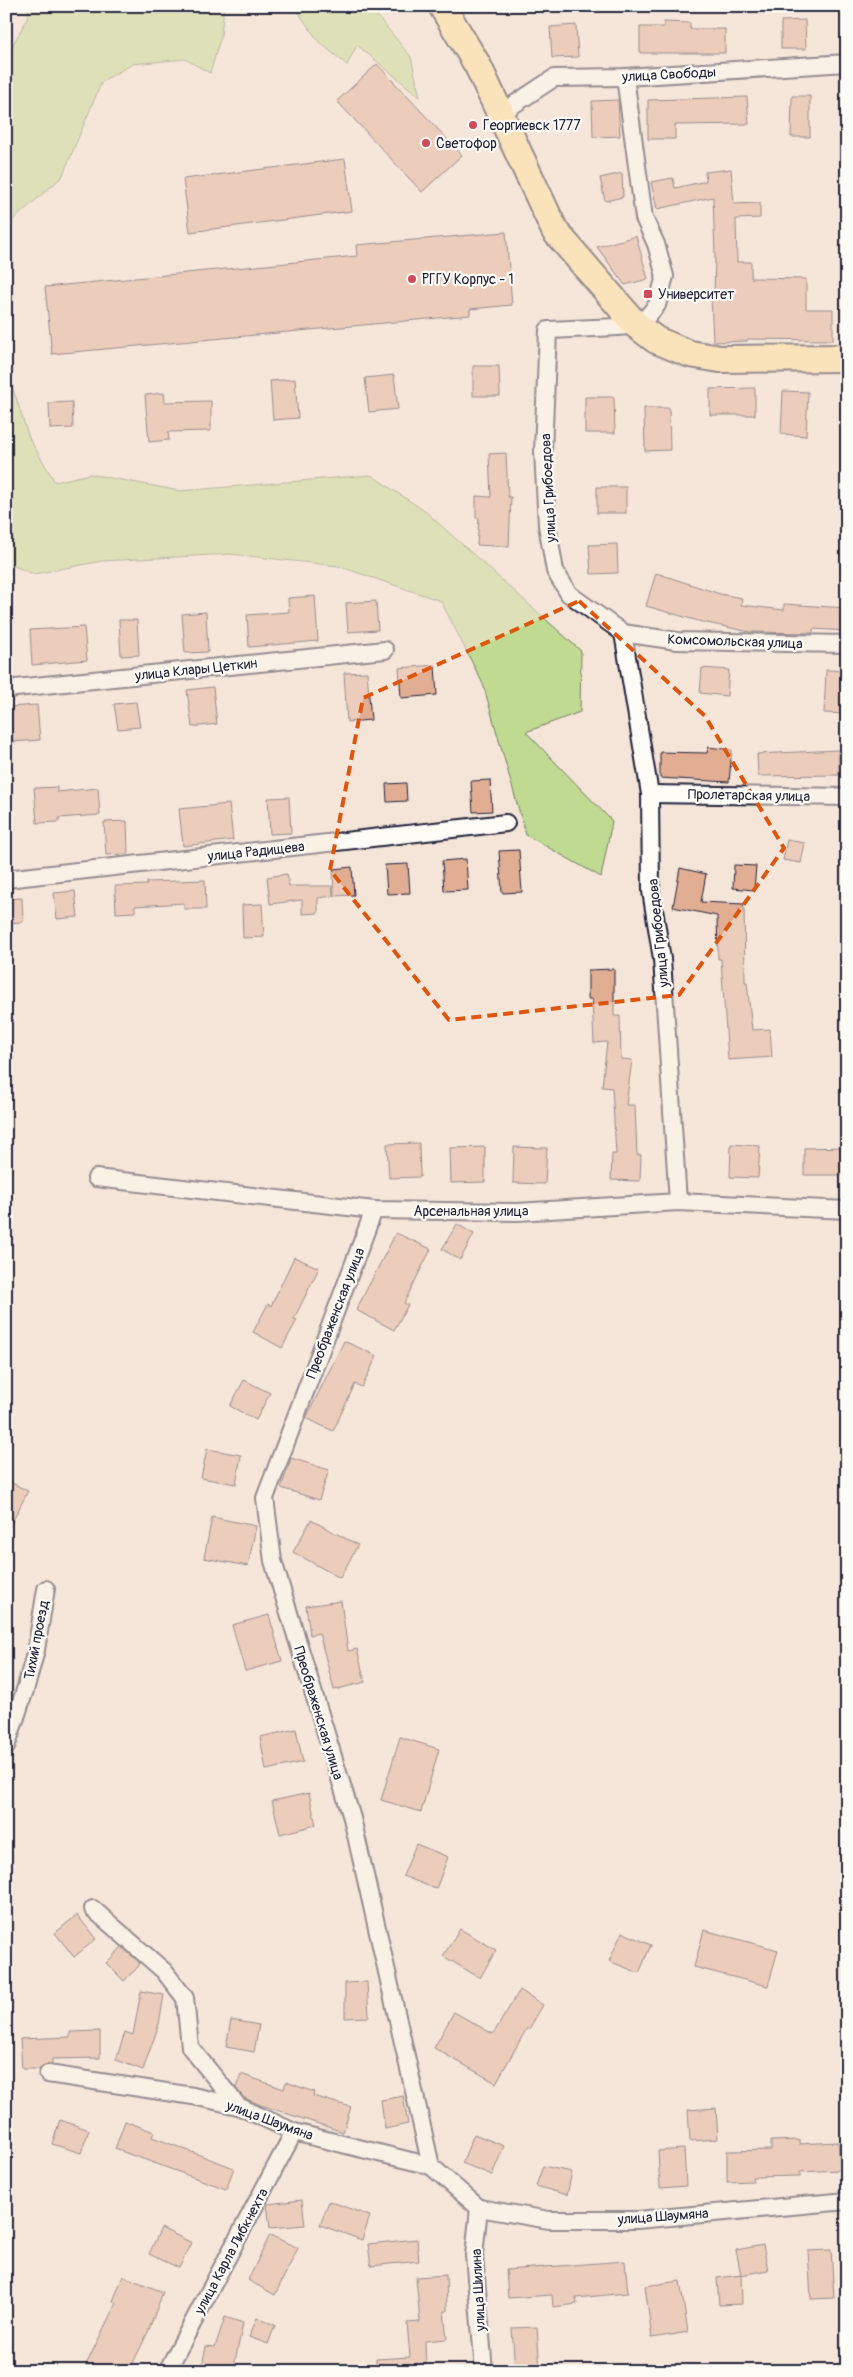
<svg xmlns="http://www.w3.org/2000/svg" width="853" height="2377" font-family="Pangolin,sans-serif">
<rect width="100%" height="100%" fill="#f5e5d9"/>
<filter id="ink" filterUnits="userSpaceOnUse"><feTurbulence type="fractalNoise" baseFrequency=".02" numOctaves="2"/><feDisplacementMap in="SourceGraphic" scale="10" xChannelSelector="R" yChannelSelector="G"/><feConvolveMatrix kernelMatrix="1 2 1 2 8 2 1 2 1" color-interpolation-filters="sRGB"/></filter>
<g filter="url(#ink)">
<g fill="#c1da91" stroke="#727e66">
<path d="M29,6H224L221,36L210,73L185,59L133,64L102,81L62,177L6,226V57L27,19Z"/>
<path d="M294,6H369L411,57L420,97L357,45L347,65L319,42Z"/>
<path d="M6,367L29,438L55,482L90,474L180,491L371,475L426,512L581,651L580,712L526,732L612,821L601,877L526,835L483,684L441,601L338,566L230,554L102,561L34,574L6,563Z"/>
</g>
<g fill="#e1ae94" stroke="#22223b">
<path d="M805,20L806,49H781V21Z"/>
<path d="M664,22L690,23V29H725V53H640V27H664Z"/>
<path d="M576,25L578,57L552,58L550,27Z"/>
<path d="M377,64L462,155L422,192L337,101Z"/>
<path d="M792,96H810V137H791Z"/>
<path d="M747,97L749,124L675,125V139H648V100Z"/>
<path d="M618,100L620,136L593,137L592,101Z"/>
<path d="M345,159L352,211L190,232L183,179Z"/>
<path d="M731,169L734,204L760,203V218L736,219L737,262H751V278L806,279V309H833V340L747,339V341L713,342L711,296H714L715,256L713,197L657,209L651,182L673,178L675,188L706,181L705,172Z"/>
<path d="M622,173L623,197L605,201L600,178Z"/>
<path d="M506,232L512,305L470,309V315L52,354L45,287L357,256L356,245Z"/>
<path d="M636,236L648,279L625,285L597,247Z"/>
<path d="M473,366H499L500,396H473Z"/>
<path d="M394,375L398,409L369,412L365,378Z"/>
<path d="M295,379L298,418L273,420L270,381Z"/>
<path d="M755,388V415H710V389Z"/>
<path d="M783,391L808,392L806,436L781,434Z"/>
<path d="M164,393L165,402L211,401V431L168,432L169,440L149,442L145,395Z"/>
<path d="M585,397H614L615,433H585Z"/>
<path d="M72,402L73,428L50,429L49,403Z"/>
<path d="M644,408H669L670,450L645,451Z"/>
<path d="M506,453L508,497H511L509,547L477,545L479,518H476V496L491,497L489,454Z"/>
<rect x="597" y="487" width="29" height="26"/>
<path d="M617,544L618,573L591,574L589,545Z"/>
<path d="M656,573L720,594L742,598L741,605L784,610V604L847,608V631L813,629V633L750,632L702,622L646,606Z"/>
<path d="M315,596L318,641L249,647L247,615L289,612L288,598Z"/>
<path d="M376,601L378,630L348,632L346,603Z"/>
<path d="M206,612L208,652L185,653L182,614Z"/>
<path d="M119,620H137L139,655L121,656Z"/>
<path d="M84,627L87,660L32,665L30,630Z"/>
<path d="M435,665L437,695L401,698L399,668Z"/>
<path d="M702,668L729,670L727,696L700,693Z"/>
<path d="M826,670L847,671L845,714L824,713Z"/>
<path d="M367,672L371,720L347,722L344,673Z"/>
<path d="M213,687L217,724L192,727L187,690Z"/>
<path d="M136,702L140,727L118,729L114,704Z"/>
<path d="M37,705L40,740L13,742L9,707Z"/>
<path d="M708,747L732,750L729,782L660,778V752L707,753Z"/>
<path d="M838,750L839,775L758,776L757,754Z"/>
<path d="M490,780L492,811L473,812L471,781Z"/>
<path d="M406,783L407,801L387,802L386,784Z"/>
<path d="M57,787V792L98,788L100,815L59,818V822L37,823L34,788Z"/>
<path d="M289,797L291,833L270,834L268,798Z"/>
<path d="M229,804L233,840L183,846L179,809Z"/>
<path d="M127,821L128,854L106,855L104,822Z"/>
<path d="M787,840L805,843L801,863L783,860Z"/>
<path d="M519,850L522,892L502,893L499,851Z"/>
<path d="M466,859L468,890L444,891L442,861Z"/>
<path d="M408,864L410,893L387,894L385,865Z"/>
<path d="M734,865L756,866L754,890L733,888Z"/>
<path d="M352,867L354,895L334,896L333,869Z"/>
<path d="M680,868L706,874L701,902L744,904L745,982H747L752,1030L770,1029L772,1057L728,1060L721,959H718L717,916L673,907Z"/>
<path d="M287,874L289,886H332L333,896L318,898V913L302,914V900L270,904L267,877Z"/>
<path d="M205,880L206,909H184V903L135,906V912L116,913L115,886L147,885V882Z"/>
<path d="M75,891L78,917L57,919L54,893Z"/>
<path d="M22,898L23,922L6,923V899Z"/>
<path d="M262,904L264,937L243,938L242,905Z"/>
<path d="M614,969V1016H620L621,1059L632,1060L626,1105H635L637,1155H641L640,1181L611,1180L612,1154H616L612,1088L602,1087L607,1042L594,1043L592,999H588V970Z"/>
<path d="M419,1143L420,1177L389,1178L387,1144Z"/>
<path d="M731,1144L760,1146L758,1178L730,1177Z"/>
<path d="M485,1147V1182L451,1183L450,1148Z"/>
<path d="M514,1147L547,1148L545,1184L513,1183Z"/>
<path d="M847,1147V1175H804V1148Z"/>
<path d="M457,1224L474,1234L460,1260L442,1249Z"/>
<path d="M396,1233L431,1249L404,1303L408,1305L394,1330L356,1310Z"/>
<path d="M294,1257L319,1268L294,1319L297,1320L282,1348L253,1332L268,1304L271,1306Z"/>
<path d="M344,1341L377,1356L362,1387L355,1384L333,1431L306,1418Z"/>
<path d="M244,1380L270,1393L256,1420L230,1406Z"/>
<path d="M207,1449L241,1455L236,1484L201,1478Z"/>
<path d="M291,1458L329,1470L319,1500L281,1488Z"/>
<path d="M6,1480L28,1491L6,1534Z"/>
<path d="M212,1517L256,1526L248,1566L204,1558Z"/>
<path d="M311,1520L358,1545L340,1578L293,1552Z"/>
<path d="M341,1601L348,1651L357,1649L365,1682L334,1690L319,1633L310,1635L306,1606Z"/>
<path d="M269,1615L282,1661L245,1671L232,1625Z"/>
<path d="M296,1729L303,1762L266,1770L260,1737Z"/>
<path d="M400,1737L439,1749L421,1812L381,1800Z"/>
<path d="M309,1793L316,1825L280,1834L272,1801Z"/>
<path d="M416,1844L448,1857L436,1889L403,1876Z"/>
<path d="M77,1915L96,1939L74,1957L55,1933Z"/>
<path d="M460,1929L496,1950L480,1978L443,1956Z"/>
<path d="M704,1930L778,1950L768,1986L694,1967Z"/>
<path d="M622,1932L651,1945L639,1973L609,1961Z"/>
<path d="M122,1947L139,1962V1966L124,1981L106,1963Z"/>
<path d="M367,1982L369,2017L345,2018V1983Z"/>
<path d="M520,1990L543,2005L529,2029L527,2028L496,2083L434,2048L454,2012L493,2034Z"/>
<path d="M141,1991L164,1995L159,2024L143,2070L116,2060L125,2032L133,2035Z"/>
<path d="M231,2020L259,2025L254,2052L226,2047Z"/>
<path d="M100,2031V2058L52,2059V2064L45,2065L40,2069H22L20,2039L70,2037V2032Z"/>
<path d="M241,2074L284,2089L286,2082L314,2092L313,2096L351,2107L343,2132L261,2105L244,2098L236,2088Z"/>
<path d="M403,2096L408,2124L385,2129L381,2100Z"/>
<path d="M716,2108L718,2139L690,2141L688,2110Z"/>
<path d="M60,2120L89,2130L81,2153L52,2144Z"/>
<path d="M125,2121L154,2132L152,2137L234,2168L226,2189L115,2149Z"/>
<path d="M474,2134L504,2146L492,2175L462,2163Z"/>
<path d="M799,2140V2144L838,2142L840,2170L800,2172V2176L752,2177L753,2181L727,2182V2151L771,2150V2141Z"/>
<path d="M684,2149L686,2186L660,2188L658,2151Z"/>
<path d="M543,2166L572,2172L567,2195L536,2186Z"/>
<path d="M302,2200L305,2225L270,2228L267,2204Z"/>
<path d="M329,2201L370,2216L362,2240L320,2225Z"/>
<path d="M161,2228L192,2243L179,2268L149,2254Z"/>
<path d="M270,2235L298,2248L275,2295L248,2280Z"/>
<path d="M417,2239L419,2261L371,2266L368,2244Z"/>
<path d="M763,2245L768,2270L741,2275L736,2250Z"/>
<path d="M831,2250L834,2298L811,2299L808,2251Z"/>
<path d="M625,2261L628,2293L576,2298L577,2304L553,2307L552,2295L508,2298L506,2270Z"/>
<path d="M446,2275L447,2311H444L447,2339L425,2341L426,2371H376V2359L410,2357L407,2323L420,2322L416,2277Z"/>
<path d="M741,2275L742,2304L719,2305L717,2278Z"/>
<path d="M123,2276L163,2292L148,2332L129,2371H83L116,2303L113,2301Z"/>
<path d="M680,2281L688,2332L652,2338L645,2286Z"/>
<path d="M225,2317L243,2323L233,2371H201L206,2346L215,2347Z"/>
<path d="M257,2318L275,2325L268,2344L249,2337Z"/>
<path d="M537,2327L540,2371H515L512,2328Z"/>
</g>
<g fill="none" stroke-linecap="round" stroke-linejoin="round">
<g stroke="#22223b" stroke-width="20">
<g id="street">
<path d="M625,77L644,218L656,244L665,276L657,305L645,319L636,325L618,327L548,330L543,451L547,525L555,571L569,594L623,633L650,794L651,891L662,959L678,1202"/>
<path d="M501,113L554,78L625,77L847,63"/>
<path d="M623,633L677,641L847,644"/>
<path d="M6,689L385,650"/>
<path d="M650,794L847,797"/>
<path d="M6,879L506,823"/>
<path d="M96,1178L374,1210L517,1212L678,1202L847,1210"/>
<path d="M374,1210L265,1498L273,1561L352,1818L431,2166L479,2208"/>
<path d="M6,1747L26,1687L36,1650L46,1589"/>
<path d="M93,1909L164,1971L185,1998L190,2047L238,2106"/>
<path d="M48,2074L193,2096L238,2106L294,2132L431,2166"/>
<path d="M479,2208L549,2220H637L847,2201"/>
<path d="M479,2208L474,2255L484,2371"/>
<path d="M167,2371L294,2132"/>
</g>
</g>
<g stroke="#22223b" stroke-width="30">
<path id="primary" d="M442,6L478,66L555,231L636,325L656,340L690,354L720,359L847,358"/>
</g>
<use href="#street" stroke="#fdfcf7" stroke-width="16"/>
<use href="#primary" stroke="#ffdd96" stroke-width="26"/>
</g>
</g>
<path d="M0 0H853V2377H0ZM579,601L705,716L784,848L679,995L449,1020L330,870L363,698Z" fill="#f5e5d9" fill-opacity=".55" fill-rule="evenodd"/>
<path fill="none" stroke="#de560e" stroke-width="4" stroke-dasharray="10 6" stroke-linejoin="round" d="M579,601L705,716L784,848L679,995L449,1020L330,870L363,698Z"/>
<g fill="#d1495b" stroke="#fdfcf7" stroke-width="2">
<circle cx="473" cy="125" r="5"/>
<circle cx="426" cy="143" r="5"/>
<circle cx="412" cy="279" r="5"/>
<rect x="643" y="289" width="10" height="10" rx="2.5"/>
</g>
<g text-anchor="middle" stroke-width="4.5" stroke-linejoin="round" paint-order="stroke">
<g font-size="14" fill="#22223b" stroke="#fdfcf7">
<text transform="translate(669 74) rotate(-3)" y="5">улица Свободы</text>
<text transform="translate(548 488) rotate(-93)" y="5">улица Грибоедова</text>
<text transform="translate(735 641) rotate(2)" y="5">Комсомольская улица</text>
<text transform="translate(196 669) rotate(-6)" y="5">улица Клары Цеткин</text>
<text transform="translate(749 795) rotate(1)" y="5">Пролетарская улица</text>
<text transform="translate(256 851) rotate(-6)" y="5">улица Радищева</text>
<text transform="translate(658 933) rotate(-96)" y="5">улица Грибоедова</text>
<text x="471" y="1216">Арсенальная улица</text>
<text transform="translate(335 1313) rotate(-69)" y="5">Преображенская улица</text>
<text transform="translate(36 1640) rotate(-79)" y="5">Тихий проезд</text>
<text transform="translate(319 1713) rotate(73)" y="5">Преображенская улица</text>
<text transform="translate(270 2120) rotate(20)" y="5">улица Шаумяна</text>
<text transform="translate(663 2216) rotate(-4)" y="5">улица Шаумяна</text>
<text transform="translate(231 2251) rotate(-62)" y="5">улица Карла Либкнехта</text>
<text transform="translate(478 2290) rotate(-93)" y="5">улица Шилина</text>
</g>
<g font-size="14" fill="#22223b" stroke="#fdfcf7" text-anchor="start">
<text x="483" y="130">Георгиевск 1777</text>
<text x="436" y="148">Светофор</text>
<text x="422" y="284">РГГУ Корпус - 1</text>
<text x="658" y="299">Университет</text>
</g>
</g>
<rect width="853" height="2377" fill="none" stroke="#fdfcf7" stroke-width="25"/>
<rect x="12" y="12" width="828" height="2352" fill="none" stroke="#22223b" stroke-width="2" filter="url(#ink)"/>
</svg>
